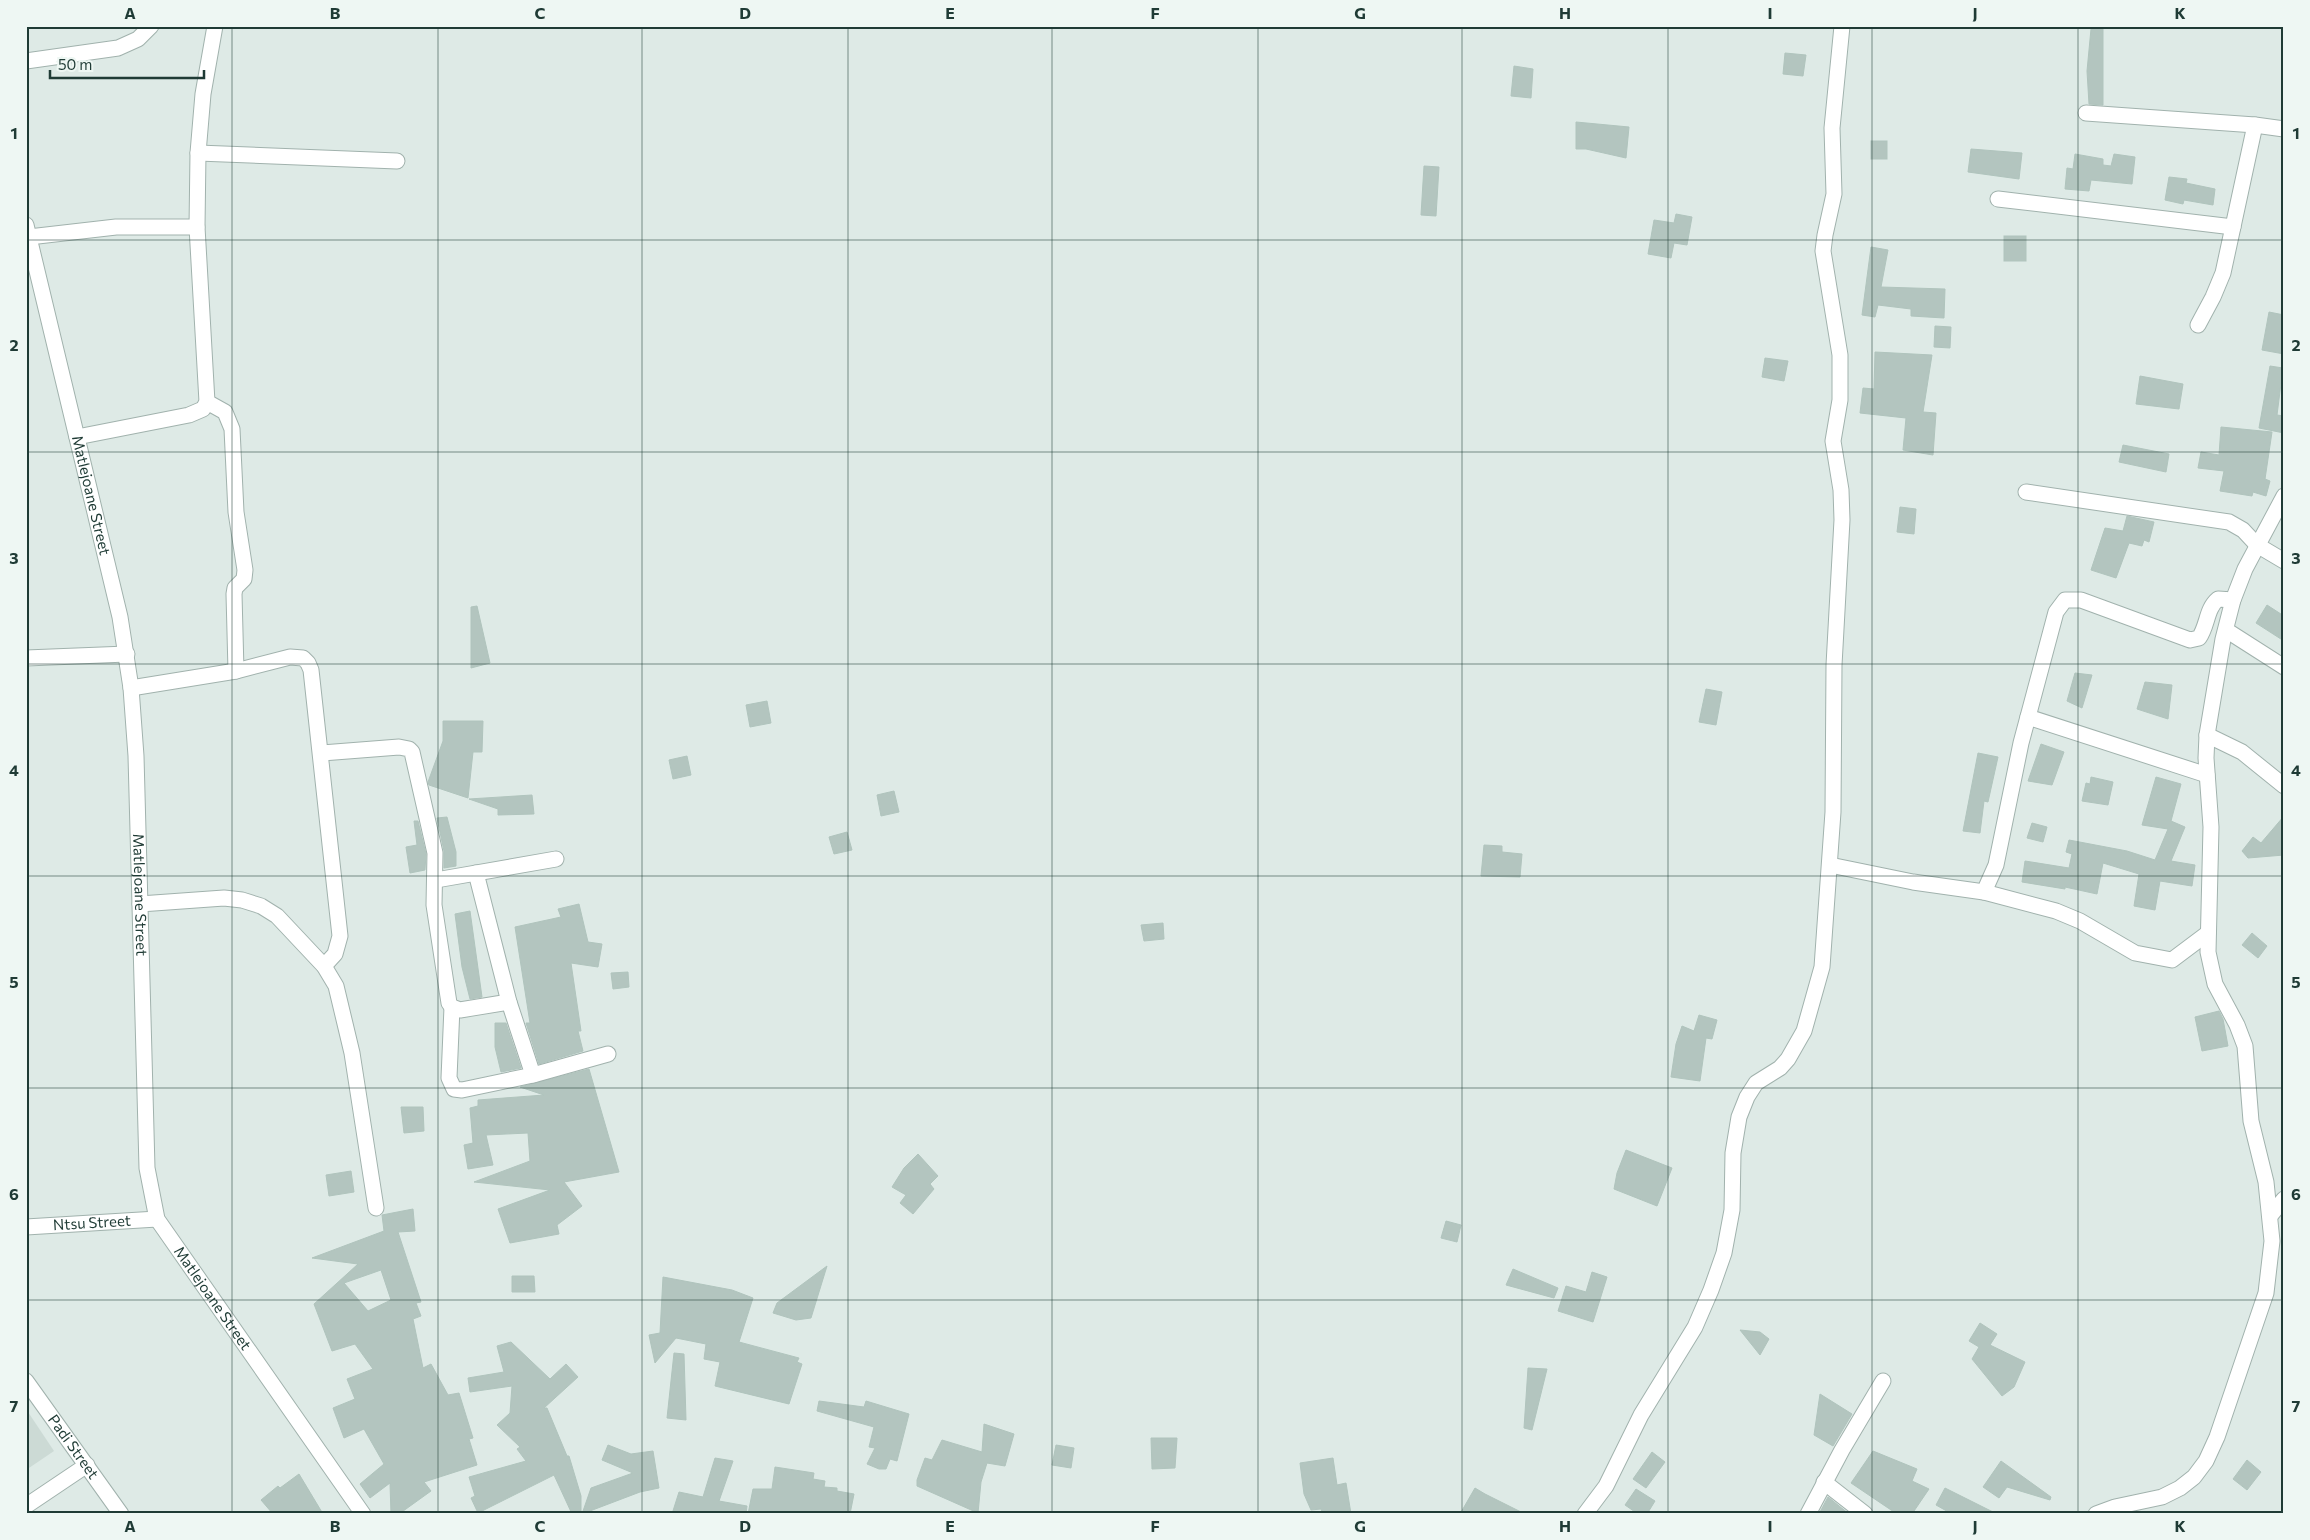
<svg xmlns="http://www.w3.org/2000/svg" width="2310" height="1540" font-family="Commissioner,sans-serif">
<rect width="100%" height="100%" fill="#deeae6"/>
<path fill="#ccdad5" d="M26,1409L54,1451L26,1470Z"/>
<g fill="#b3c5bf" stroke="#b0c4bd" fill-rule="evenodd">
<path d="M2091,29H2103V105L2089,104L2087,71Z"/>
<path d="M1785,53L1806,55L1803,76L1783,74Z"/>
<path d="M1514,66L1533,69L1531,98L1511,96Z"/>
<path d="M1576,122L1629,127L1626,158L1586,149H1576Z"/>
<rect x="1871" y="141" width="16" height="18"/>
<path d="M1971,149L2022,153L2019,179L1968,172Z"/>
<path d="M2075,154L2103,159V165L2111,166L2114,154L2135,157L2132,184L2091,180L2089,191L2065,189L2067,168L2073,169Z"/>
<path d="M1424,166L1439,167L1436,216L1421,215Z"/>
<path d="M2169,177L2187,179L2186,183L2215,189L2213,205L2184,200L2183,204L2165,200Z"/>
<path d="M1676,214L1692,217L1687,245L1674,243L1671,258L1648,254L1654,220L1674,223Z"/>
<rect x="2004" y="236" width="22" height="25"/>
<path d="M1871,247L1888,250L1881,287L1945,289L1944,318L1911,316V309L1878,305L1875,317L1862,315Z"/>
<path d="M2269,312L2284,315V354L2262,350Z"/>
<path d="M1935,326L1951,327L1950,348L1934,347Z"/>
<path d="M1875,352L1932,355L1923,412L1936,413L1933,455L1903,450L1906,418L1860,413L1863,388L1874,389Z"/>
<path d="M1765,358L1788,361L1784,381L1762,377Z"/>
<path d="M2270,366L2283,368L2277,415L2284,416V433L2259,428Z"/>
<path d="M2140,376L2183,384L2179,409L2136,404Z"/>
<path d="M2221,427L2272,432L2265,479L2270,481L2266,496L2253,492L2252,496L2220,491L2224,471L2198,468L2201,452L2219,455Z"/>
<path d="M2123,445L2169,454L2166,472L2119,462Z"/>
<path d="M1900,507L1916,509L1914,534L1897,532Z"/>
<path d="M2127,516L2154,522L2149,542L2144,540L2142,546L2129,543L2116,578L2091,570L2105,528L2123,531Z"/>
<path d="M2267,605L2284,616V641L2256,623Z"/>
<path d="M477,606L490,663L471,668V607Z"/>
<path d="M2075,673L2092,675L2082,708L2067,701Z"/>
<path d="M2145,682L2172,685L2168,719L2137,709Z"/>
<path d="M1706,689L1722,692L1716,725L1699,722Z"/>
<path d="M767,701L771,723L750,727L746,705Z"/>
<path d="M443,721H483L482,752H473L468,798L429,785L428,782L443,741Z"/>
<path d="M2041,744L2064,752L2052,785L2028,781Z"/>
<path d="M1978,753L1998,757L1988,802L1984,801L1980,833L1963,831Z"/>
<path d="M687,756L691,775L673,779L669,760Z"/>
<path d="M2091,777L2113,782L2108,805L2082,801L2086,783L2090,784Z"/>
<path d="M2156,777L2181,784L2171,821L2185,827L2171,861L2195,865L2192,886L2160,881L2155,910L2134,906L2139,874L2103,863L2097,894L2065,887V889L2022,882L2025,861L2069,868L2072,854L2066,852L2069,840L2127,851L2155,860L2168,829L2142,825Z"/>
<path d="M894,791L899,812L881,816L877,795Z"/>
<path d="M532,795L534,814L498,815V809L469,799Z"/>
<path d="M2284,816V855L2248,858L2242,851L2253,837L2261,843Z"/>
<path d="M447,817L456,852V866L444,868V851L437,818Z"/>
<path d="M414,821H418L426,854L425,870L410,873L406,847L417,845Z"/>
<path d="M2032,823L2047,827L2043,842L2027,838Z"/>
<path d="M847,832L852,850L834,854L829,837Z"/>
<path d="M1484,845L1502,846V852L1522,854L1520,877L1481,876Z"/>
<path d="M579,904L588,942L602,944L598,967L571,963L581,1031H578L583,1051L539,1064L526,1023H530L515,927L561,917L558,909Z"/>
<path d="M470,911L482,997L470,999L462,967L455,914Z"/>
<path d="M1163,923L1164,939L1144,941L1141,925Z"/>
<path d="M2252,933L2267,946L2258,958L2242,945Z"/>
<path d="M628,972L629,987L613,989L611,973Z"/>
<path d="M2219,1011L2223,1019L2228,1046L2202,1051L2195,1017Z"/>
<path d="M1699,1015L1717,1020L1712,1039L1706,1038L1700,1081L1671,1077L1676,1044L1682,1026L1694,1031Z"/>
<path d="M495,1023H506L521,1068L501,1072L495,1047Z"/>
<path d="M589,1069L619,1172L564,1182L582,1206L557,1225L559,1234L510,1243L498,1209L550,1190L474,1182L530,1161L528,1133L486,1135L493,1165L468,1169L464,1145L473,1143L470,1108L478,1106V1100L544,1095L520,1087Z"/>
<path d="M401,1107H423L424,1131L404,1133Z"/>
<path d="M1626,1150L1672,1168L1657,1206L1614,1189L1617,1173Z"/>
<path d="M918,1154L938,1176L930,1184L934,1189L913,1214L900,1203L906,1195L892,1187L904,1168Z"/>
<path d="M351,1171L354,1192L329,1196L326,1175Z"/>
<path d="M413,1209L415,1231L398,1232L421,1302L416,1303L421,1316L413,1319L423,1368L431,1364L448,1395L459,1393L473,1438L469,1439L477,1465L424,1482L431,1491L399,1514H391L390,1483L370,1498L360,1484L384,1464L364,1429L344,1438L333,1408L355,1399L347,1379L373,1369L355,1344L332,1351L314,1304L358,1264L312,1258L384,1231L382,1215ZM381,1270L391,1300L368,1311L344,1283Z"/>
<path d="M1446,1221L1461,1225L1457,1242L1441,1238Z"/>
<path d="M827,1266L811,1318L796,1320L773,1313L777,1303Z"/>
<path d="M1513,1269L1558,1288L1554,1298L1506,1285Z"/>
<path d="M1592,1272L1607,1277L1593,1322L1558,1311L1566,1286L1586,1292Z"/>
<path d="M512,1276H534L535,1292H512Z"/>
<path d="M663,1277L732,1290L753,1298L739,1342L799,1358L797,1362L802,1364L789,1404L715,1386L720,1362L704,1359L706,1344L676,1338L655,1363L649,1335L660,1333Z"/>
<path d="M1980,1323L1997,1334L1990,1345L2025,1362L2014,1387L2002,1396L1972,1359L1979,1347L1969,1341Z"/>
<path d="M1740,1330L1760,1332L1769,1339L1760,1355Z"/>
<path d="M511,1342L550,1379L566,1364L578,1377L544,1408H547L567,1456H569L581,1496V1514H572L554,1475L478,1513L471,1498L475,1496L469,1477L526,1461L517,1449L520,1447L497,1425L510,1413L512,1386L470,1392L468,1378L504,1372L497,1346Z"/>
<path d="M674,1353L684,1354L686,1420L667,1418Z"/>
<path d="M1528,1368L1547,1369L1532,1430L1524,1428Z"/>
<path d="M1820,1394L1852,1414L1833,1446L1814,1435Z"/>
<path d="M819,1401L864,1407L866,1401L909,1414L897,1461L890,1459L886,1469H879L867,1464L875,1448L869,1447L874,1427L817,1411Z"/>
<path d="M984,1424L1014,1434L1005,1466L987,1463L981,1482L978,1513L917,1486V1480L925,1458L932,1460L942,1440L982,1452Z"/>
<path d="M1151,1438H1177L1175,1468L1152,1469Z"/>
<path d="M608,1445L631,1454L653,1451L659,1488L640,1492L582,1514L591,1488L633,1473L602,1460Z"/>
<path d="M1056,1445L1074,1448L1071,1468L1052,1465Z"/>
<path d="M1873,1451L1917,1469L1912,1481L1929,1489L1912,1514H1897L1851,1483Z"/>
<path d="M1652,1452L1665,1462L1646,1488L1633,1479Z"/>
<path d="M715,1458L733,1461L719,1501L747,1506L746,1514H672L679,1492L703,1497Z"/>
<path d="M1333,1458L1337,1485L1346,1483L1351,1514H1323L1321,1509L1311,1510L1304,1494L1300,1463Z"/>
<path d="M2247,1460L2261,1472L2247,1490L2233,1479Z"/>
<path d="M2001,1461L2051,1497L2050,1500L2007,1487L1999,1498L1983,1487Z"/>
<path d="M775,1467L814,1473L813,1479L825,1481L824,1487L837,1488V1491L854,1494L850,1514H748L753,1489H772Z"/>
<path d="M299,1474L323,1514H273L261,1500L278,1486L280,1488Z"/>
<path d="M1475,1488L1485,1494L1525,1514H1460Z"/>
<path d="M1945,1488L1997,1514H1952L1936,1505Z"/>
<path d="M1636,1489L1655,1501L1647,1514H1638L1625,1505Z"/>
<path d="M1828,1497L1849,1514H1819Z"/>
</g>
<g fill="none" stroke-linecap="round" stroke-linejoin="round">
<g stroke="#a1b2ad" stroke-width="17">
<g id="minor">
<path d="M26,61L118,48L138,39L151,26"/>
<path d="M2086,113L2255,125L2284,129"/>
<path d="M198,153L397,161"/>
<path d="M1998,199L2233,227"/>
<path id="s1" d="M26,225L120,617L131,688L136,756L147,1168L157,1219L363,1514"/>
<path d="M29,237L116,227H197"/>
<path d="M2198,325L2213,297L2223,273L2255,125"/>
<path d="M207,402L225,412L232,429L236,512L245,570L244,579L235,588L234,594L236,671"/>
<path d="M77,437L189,415L203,409L207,402L197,227L198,153L203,94L215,26"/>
<path d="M2026,492L2229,522L2243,530L2257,545L2284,561"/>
<path d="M2226,630L2284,667"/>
<path d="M26,658L127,654"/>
<path d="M131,688L236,671L290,657L303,658L308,663L311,670L340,936L335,954L324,966"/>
<path d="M2028,717L2207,775"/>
<path d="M2207,735L2242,752L2284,786"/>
<path d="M322,753L399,747L409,749L412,752L435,853L434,905L449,1003L452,1007L460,1010L509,1002"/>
<path d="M1830,865L1913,882L1984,892L1996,865L2021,743L2056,612L2065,600H2081L2190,640L2199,638C2208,625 2206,609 2218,599L2233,600"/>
<path d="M476,873L509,1002L533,1075"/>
<path d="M436,880L556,859"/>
<path d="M1984,892L2056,911L2080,921L2135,953L2172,960L2208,933"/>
<path d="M140,904L224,898L242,900L261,906L277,916L324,966L336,986L352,1053L376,1208"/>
<path d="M452,1007L449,1078L454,1089L462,1090L533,1075L608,1054"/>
<path d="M2270,1216L2284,1199"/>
<path id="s2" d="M26,1227L157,1219"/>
<path id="s3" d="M26,1381L121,1514"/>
<path d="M1824,1482L1865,1514"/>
<path d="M26,1506L87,1465"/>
<path d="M1585,1514L1606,1486L1641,1415L1695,1327L1711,1290L1724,1253L1732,1210L1733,1153L1739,1117L1747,1097L1756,1083L1780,1068L1788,1059L1804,1031L1822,967L1833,812L1834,665L1842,520L1841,490L1833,441L1840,400V355L1823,251L1825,235L1834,194L1832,128L1842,26"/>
<path d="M1808,1514L1842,1450L1883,1381"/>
<path d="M2096,1514L2115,1507L2162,1497L2180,1488L2194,1477L2206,1461L2217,1437L2266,1293L2272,1241L2266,1182L2251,1121L2245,1046L2237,1025L2215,984L2208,952L2211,827L2206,758L2207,735L2223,639L2233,600L2245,569L2284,496"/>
</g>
</g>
<use href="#minor" stroke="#fff" stroke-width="15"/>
</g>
<path fill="none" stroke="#1f3b35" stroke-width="1" stroke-opacity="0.55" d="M232,26V1514M438,26V1514M642,26V1514M848,26V1514M1052,26V1514M1258,26V1514M1462,26V1514M1668,26V1514M1872,26V1514M2078,26V1514M26,240H2284M26,452H2284M26,664H2284M26,876H2284M26,1088H2284M26,1300H2284"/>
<g text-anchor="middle" stroke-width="4" stroke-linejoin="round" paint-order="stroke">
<g font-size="15" fill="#1f3b35" stroke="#eef7f3">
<text dy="5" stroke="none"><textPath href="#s1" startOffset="278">Matlejoane Street</textPath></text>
<text dy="5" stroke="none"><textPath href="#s1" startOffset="682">Matlejoane Street</textPath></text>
<text dy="5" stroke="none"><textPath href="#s2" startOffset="66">Ntsu Street</textPath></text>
<text dy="5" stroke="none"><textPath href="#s1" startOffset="1104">Matlejoane Street</textPath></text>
<text dy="5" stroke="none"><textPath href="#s3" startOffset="81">Padi Street</textPath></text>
</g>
</g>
<rect width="2310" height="1540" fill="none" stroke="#eef7f3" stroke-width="55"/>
<path d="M50 70v8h154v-8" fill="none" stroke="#1f3b35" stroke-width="2.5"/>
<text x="58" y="70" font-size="15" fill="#1f3b35" stroke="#eef7f3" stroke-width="4" paint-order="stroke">50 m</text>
<rect x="28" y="28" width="2254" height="1484" fill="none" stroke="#1f3b35" stroke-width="2"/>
<g font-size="16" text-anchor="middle" font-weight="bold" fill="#1f3b35">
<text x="130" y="19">A</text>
<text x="335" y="19">B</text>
<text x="540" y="19">C</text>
<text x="745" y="19">D</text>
<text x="950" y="19">E</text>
<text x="1155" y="19">F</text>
<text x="1360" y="19">G</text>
<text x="1565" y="19">H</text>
<text x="1770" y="19">I</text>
<text x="1975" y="19">J</text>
<text x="2180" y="19">K</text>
<text x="14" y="139">1</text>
<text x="2296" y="139">1</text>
<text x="14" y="351">2</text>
<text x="2296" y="351">2</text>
<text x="14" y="564">3</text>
<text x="2296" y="564">3</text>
<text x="14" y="776">4</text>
<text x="2296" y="776">4</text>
<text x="14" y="988">5</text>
<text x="2296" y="988">5</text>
<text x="14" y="1200">6</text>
<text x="2296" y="1200">6</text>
<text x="14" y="1412">7</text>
<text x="2296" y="1412">7</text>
<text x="130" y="1532">A</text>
<text x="335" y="1532">B</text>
<text x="540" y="1532">C</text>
<text x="745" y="1532">D</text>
<text x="950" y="1532">E</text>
<text x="1155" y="1532">F</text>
<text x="1360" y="1532">G</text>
<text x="1565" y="1532">H</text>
<text x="1770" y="1532">I</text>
<text x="1975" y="1532">J</text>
<text x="2180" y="1532">K</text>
</g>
</svg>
